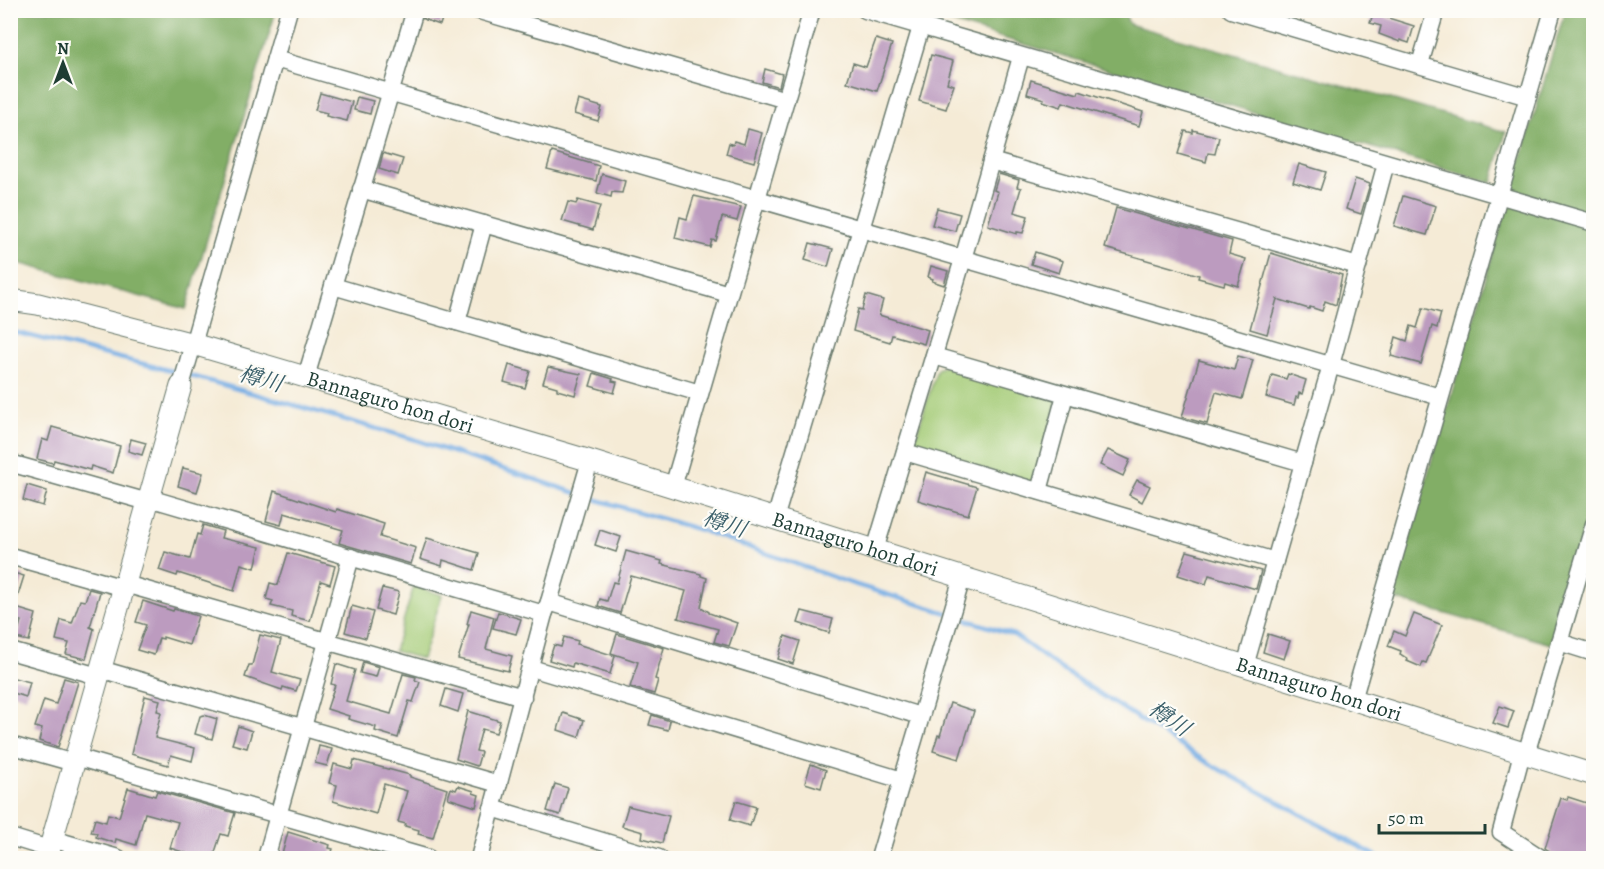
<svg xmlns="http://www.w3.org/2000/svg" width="1604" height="869" font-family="Alegreya,'Noto Serif JP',serif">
<rect width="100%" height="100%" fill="#fdfcf7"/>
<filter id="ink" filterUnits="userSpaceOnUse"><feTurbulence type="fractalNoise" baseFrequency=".0167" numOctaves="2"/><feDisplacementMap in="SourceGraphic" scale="12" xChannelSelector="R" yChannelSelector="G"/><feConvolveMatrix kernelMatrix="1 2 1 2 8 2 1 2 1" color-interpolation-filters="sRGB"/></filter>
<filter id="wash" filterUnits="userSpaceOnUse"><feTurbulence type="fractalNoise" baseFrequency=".008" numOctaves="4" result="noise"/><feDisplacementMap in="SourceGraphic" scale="24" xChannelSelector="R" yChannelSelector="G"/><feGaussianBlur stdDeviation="1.35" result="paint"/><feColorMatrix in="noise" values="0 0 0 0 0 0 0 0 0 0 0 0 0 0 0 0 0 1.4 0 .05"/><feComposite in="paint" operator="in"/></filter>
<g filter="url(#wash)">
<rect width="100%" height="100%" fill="#f5ebd6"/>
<g fill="#a3ca75" stroke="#618454" stroke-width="1.5">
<path d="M944,366L1057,400L1037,480L1031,483L918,450L914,443L937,369Z"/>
<path d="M414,586L442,595L422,659L394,651Z"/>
</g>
<g fill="#82ae66" stroke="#50764d" stroke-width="1.5">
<path d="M10,11H276L186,309L11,261Z"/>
<path d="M912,11H1124L1129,24L1506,132L1492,183Z"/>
<path d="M1565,11H1593V496L1551,644L1391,598Z"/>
</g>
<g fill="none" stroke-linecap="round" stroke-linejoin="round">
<g stroke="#74ace3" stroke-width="4.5">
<path d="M10,331L180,373"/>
<path d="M188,375L413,439L576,493"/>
<path d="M584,496L700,530L850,583L947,613"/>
<path d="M955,616L1014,635L1058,667L1208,763L1380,858"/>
</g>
</g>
<g id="blocks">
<g fill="#bc9bbf">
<path d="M425,10H445L440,25L423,19Z"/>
<path d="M1374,11L1385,14V17L1414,26L1409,43L1400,40V42L1379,34L1381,26L1370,23Z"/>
<path d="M876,39L892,44L877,91L847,82L853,63L866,67Z"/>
<path d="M931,55L953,61L947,83L954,85L946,109L919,101Z"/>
<path d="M765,69L782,74L779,87L762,82Z"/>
<path d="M1031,80L1078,94L1079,91L1143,112L1139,126L1063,102L1061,107L1043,101L1044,99L1027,94Z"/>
<path d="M320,93L352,102L347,121L326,116L327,113L315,110Z"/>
<path d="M357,97L373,101L370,114L354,110Z"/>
<path d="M578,100L602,107L598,121L574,114Z"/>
<path d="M748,129L762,133L754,162L726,154L729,143L733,145L734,141L744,144Z"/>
<path d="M1193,130L1219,137L1215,154L1208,153L1206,162L1178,154L1185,131L1193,133Z"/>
<path d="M552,152L599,166L596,181L547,169Z"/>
<path d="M383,153L403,159L398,175L379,169Z"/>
<path d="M1299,164L1326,172L1320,190L1293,182Z"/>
<path d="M602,174L625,181L622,193L612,192L611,197L597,193Z"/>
<path d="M999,174L1019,180L1017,187L1021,188L1014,212L1028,216L1023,233L1017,232V234L988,225L998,192L994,190Z"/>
<path d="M1355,179L1370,184L1361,214L1346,209Z"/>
<path d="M694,196L741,207L737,221L722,217L716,241L712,240L710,247L675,238L680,217L687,219Z"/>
<path d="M1403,196L1436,206L1427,235L1394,226Z"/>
<path d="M578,200L600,206L593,230L562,221L568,202L576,204Z"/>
<path d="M937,208L960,214L955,231L932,225Z"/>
<path d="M1116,208L1232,241L1229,254L1246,259L1238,286L1225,282L1224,285L1198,278L1199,275L1105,248Z"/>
<path d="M810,243L833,249L828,267L805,260Z"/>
<path d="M1035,252L1063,261L1059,273L1031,264Z"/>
<path d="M1271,253L1342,275L1336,305L1325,301L1322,311L1310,307L1309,309L1277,299L1267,334L1250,329Z"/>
<path d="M931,266L948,271L944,285L932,281L933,279L928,277Z"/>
<path d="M866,295L883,300L879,315L928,330L924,344L892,335L890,342L853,331L858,309L862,310Z"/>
<path d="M1423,308L1441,313L1437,328L1432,326L1421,364L1391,356L1396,337L1407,341L1411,326L1417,328Z"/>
<path d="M1238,356L1253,360L1242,399L1216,392L1207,424L1182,417L1199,360L1234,370Z"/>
<path d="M509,365L530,371L525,388L504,382Z"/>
<path d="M548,367L581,374L575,395L557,390V387L543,383Z"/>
<path d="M594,373L613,379L612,381L617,382L614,393L590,386Z"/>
<path d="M1288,374L1306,380L1302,394L1299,393L1298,398L1296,397L1294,405L1266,397L1272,375L1286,379Z"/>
<path d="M52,427L120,446L113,473L91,466L90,470L54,460L53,463L37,459L42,439L48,441Z"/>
<path d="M131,439L146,443L142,455L128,451Z"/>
<path d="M1108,450L1130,460L1123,476L1100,465Z"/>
<path d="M183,468L203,473L197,492L178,486Z"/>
<path d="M926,472L977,487L968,515L918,500Z"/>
<path d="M1137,480L1150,486L1142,502L1129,495Z"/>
<path d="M27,485L47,491L43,506L23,500Z"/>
<path d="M274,491L336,512L337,509L384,524L380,537L416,548L411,564L339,543L343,530L316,522L284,513L281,525L266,521Z"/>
<path d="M203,525L223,531L221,538L260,547L255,568L241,564L234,591L178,573L177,576L159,570L165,552L190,559L197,534L200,535Z"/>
<path d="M600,530L621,537L616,552L595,545Z"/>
<path d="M427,538L479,553L474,570L443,560L442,566L420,559Z"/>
<path d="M626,551L662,561L661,564L701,574V576L707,578L701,607L709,612V613L737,623L729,646L714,642L718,629L678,618L686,591L631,576L620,613L598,606L600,599L607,601L613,582L617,583Z"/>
<path d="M1187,551L1261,571L1256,589L1209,575L1206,584L1178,575Z"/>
<path d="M288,553L335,566L330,584L321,581L310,621L291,616L292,611L271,606L273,601L266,599L270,583L278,585Z"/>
<path d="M10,572L24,576L13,611H10Z"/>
<path d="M382,588L399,592L393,615L376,610Z"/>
<path d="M89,589L100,592L90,627L94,629L86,659L66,654L69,643L56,640L61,620L72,623L80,600L85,601Z"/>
<path d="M143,601L173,611L174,609L198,616L189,645L163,637V639L159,638L154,655L137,650L146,625L136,622Z"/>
<path d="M352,606L373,612L366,638L345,632Z"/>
<path d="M16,608L36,614L29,641L16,638L21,621L13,619Z"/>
<path d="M471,610L494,617L486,649L512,656L508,671L458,659L469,624H467Z"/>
<path d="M802,611L833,619L829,633L798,623Z"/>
<path d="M498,612L521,619L516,634L493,628Z"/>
<path d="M1414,614L1442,625L1426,663L1423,662L1421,667L1407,661L1408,659L1400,654L1401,651L1388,646L1394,631L1405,636Z"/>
<path d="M617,634L664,648L655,679L658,680L654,694L630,687L638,662L611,653Z"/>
<path d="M1268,634L1290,641L1284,659L1263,652Z"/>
<path d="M260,635L281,640L272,672L300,680L296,691L283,687L282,690L245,677L249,665H252Z"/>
<path d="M785,636L800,641L793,664L778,659Z"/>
<path d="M564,637L578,641L577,644L615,656L610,674L573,663L572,667L549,660L554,645L561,647Z"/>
<path d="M363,662L379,667L376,677L360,673Z"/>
<path d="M336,664L355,670L346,701L391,714L403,674L416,677L415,680L420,682L413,702L409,701L398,738L375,731L376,727L348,719L349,716L327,709L335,685L331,684Z"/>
<path d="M10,677L30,682L26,697L10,692Z"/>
<path d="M64,678L78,682L58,747L39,741L42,729L35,727L44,700L56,704Z"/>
<path d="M446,689L463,694L458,712L441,706Z"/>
<path d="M145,696L160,700L157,711L161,712L155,738L195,748L192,761L171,755L168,765L131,754Z"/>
<path d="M950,703L974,711L959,759L933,751L938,735L940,736Z"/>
<path d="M1500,706L1514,711L1508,728L1493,723Z"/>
<path d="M468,711L500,721L496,733L482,729L476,751L481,752L477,766L456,759Z"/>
<path d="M563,713L584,720L579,737L558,730Z"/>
<path d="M204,715L217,719L212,739L195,734L200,716Z"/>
<path d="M652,715L670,721L668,730L649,725Z"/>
<path d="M238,726L252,731L247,748L232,744Z"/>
<path d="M319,746L332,749L327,766L315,763Z"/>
<path d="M354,760L410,775V777L447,789L433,838L418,834L419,830L405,826L406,824L398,822L407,791L384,784L376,814L333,801L337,785L329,783L334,764L352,769Z"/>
<path d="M811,764L826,770L821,788L805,783Z"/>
<path d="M555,784L568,788L560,815L547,811Z"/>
<path d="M458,786L474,791L473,793L479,795L476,807L448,798L451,788L456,790Z"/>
<path d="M128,788L155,796L157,791L235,813L228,836L221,834L213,858H194L185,856L186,853L170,848L178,822L145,813L136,845L116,839L115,843L96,837L97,833L91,832L95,819L106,822L108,814L119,817Z"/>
<path d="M1568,797L1593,805V858H1564L1551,854V852L1545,848L1561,798L1567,800Z"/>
<path d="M736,801L756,807L750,826L730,820Z"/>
<path d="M628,806L669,816L662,843L642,838L643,832L622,826Z"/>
<path d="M288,832L330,845L329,848L333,849L330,858H281Z"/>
</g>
</g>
</g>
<g filter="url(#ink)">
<use href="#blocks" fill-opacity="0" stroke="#6a7a6d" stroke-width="1.5"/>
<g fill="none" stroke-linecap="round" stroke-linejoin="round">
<g stroke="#6a7a6d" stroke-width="19">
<g id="minor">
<path d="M476,10L786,100"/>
<path d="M865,10L1594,223"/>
<path d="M1231,10L1528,97"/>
<path d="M275,59L1440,397"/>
<path d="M1420,64L1436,10"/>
<path d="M991,161L1358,266"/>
<path d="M361,189L729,294"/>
<path d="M333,286L700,393"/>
<path d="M457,322L484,224"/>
<path d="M934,356L1303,463"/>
<path d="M306,377L415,10"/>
<path d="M181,386L289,10"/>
<path d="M905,452L1275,561"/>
<path d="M10,463L148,502"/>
<path d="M673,487L812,10"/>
<path d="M1039,491L1065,395"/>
<path d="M149,498L544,614"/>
<path d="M775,519L926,10"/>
<path d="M875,550L963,259L1021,57"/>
<path d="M10,556L124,588"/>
<path d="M125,584L523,697"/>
<path d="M549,602L920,716"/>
<path d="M1559,642L1594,653"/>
<path d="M10,651L98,676"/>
<path d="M1245,666L1331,365L1386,163"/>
<path d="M531,668L902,780"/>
<path d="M100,669L499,784"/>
<path d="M1353,700L1553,10"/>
<path d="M10,745L74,763"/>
<path d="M1522,753L1501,832L1541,858"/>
<path d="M1526,754L1594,524"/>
<path d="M76,757L428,858"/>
<path d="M492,808L659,858"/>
<path d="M10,837L49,849"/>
<path d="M52,839L118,858"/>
<path d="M266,858L351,557"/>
<path d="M479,858L544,614L549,602L590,461"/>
<path d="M879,858L962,578"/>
</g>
</g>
<g stroke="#6a7a6d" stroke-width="23">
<g id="tertiary">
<path id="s1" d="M10,300L38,304L193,344L584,459L1594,775"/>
<path d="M47,858L181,386"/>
</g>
</g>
<use href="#minor" stroke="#fff" stroke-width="16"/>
<use href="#tertiary" stroke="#fff" stroke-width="21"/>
</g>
</g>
<g text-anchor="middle" stroke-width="4.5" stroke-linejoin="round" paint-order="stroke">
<g font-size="21" fill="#1f3d34" stroke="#fdfcf7">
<text dy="7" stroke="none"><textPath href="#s1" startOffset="394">Bannaguro hon dori</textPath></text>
<text dy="7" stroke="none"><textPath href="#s1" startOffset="880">Bannaguro hon dori</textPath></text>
<text dy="7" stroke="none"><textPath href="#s1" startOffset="1366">Bannaguro hon dori</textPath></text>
</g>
<g font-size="22" font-style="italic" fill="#395e69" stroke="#fdfcf7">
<text transform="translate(261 378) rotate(16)" y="8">樽川</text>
<text transform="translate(725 523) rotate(18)" y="8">樽川</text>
<text transform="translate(1170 718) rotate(34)" y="8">樽川</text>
</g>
</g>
<rect width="1604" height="869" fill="none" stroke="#fdfcf7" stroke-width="36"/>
<g transform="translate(63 63)" stroke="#fdfcf7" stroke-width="4.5" paint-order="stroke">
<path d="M0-4.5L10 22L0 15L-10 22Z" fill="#1f3d34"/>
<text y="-9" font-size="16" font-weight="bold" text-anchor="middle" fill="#1f3d34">N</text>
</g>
<path d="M1379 824v9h106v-9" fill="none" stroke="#1f3d34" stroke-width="3"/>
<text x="1388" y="824" font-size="18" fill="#1f3d34" stroke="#fdfcf7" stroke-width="4.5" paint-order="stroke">50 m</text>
</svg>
